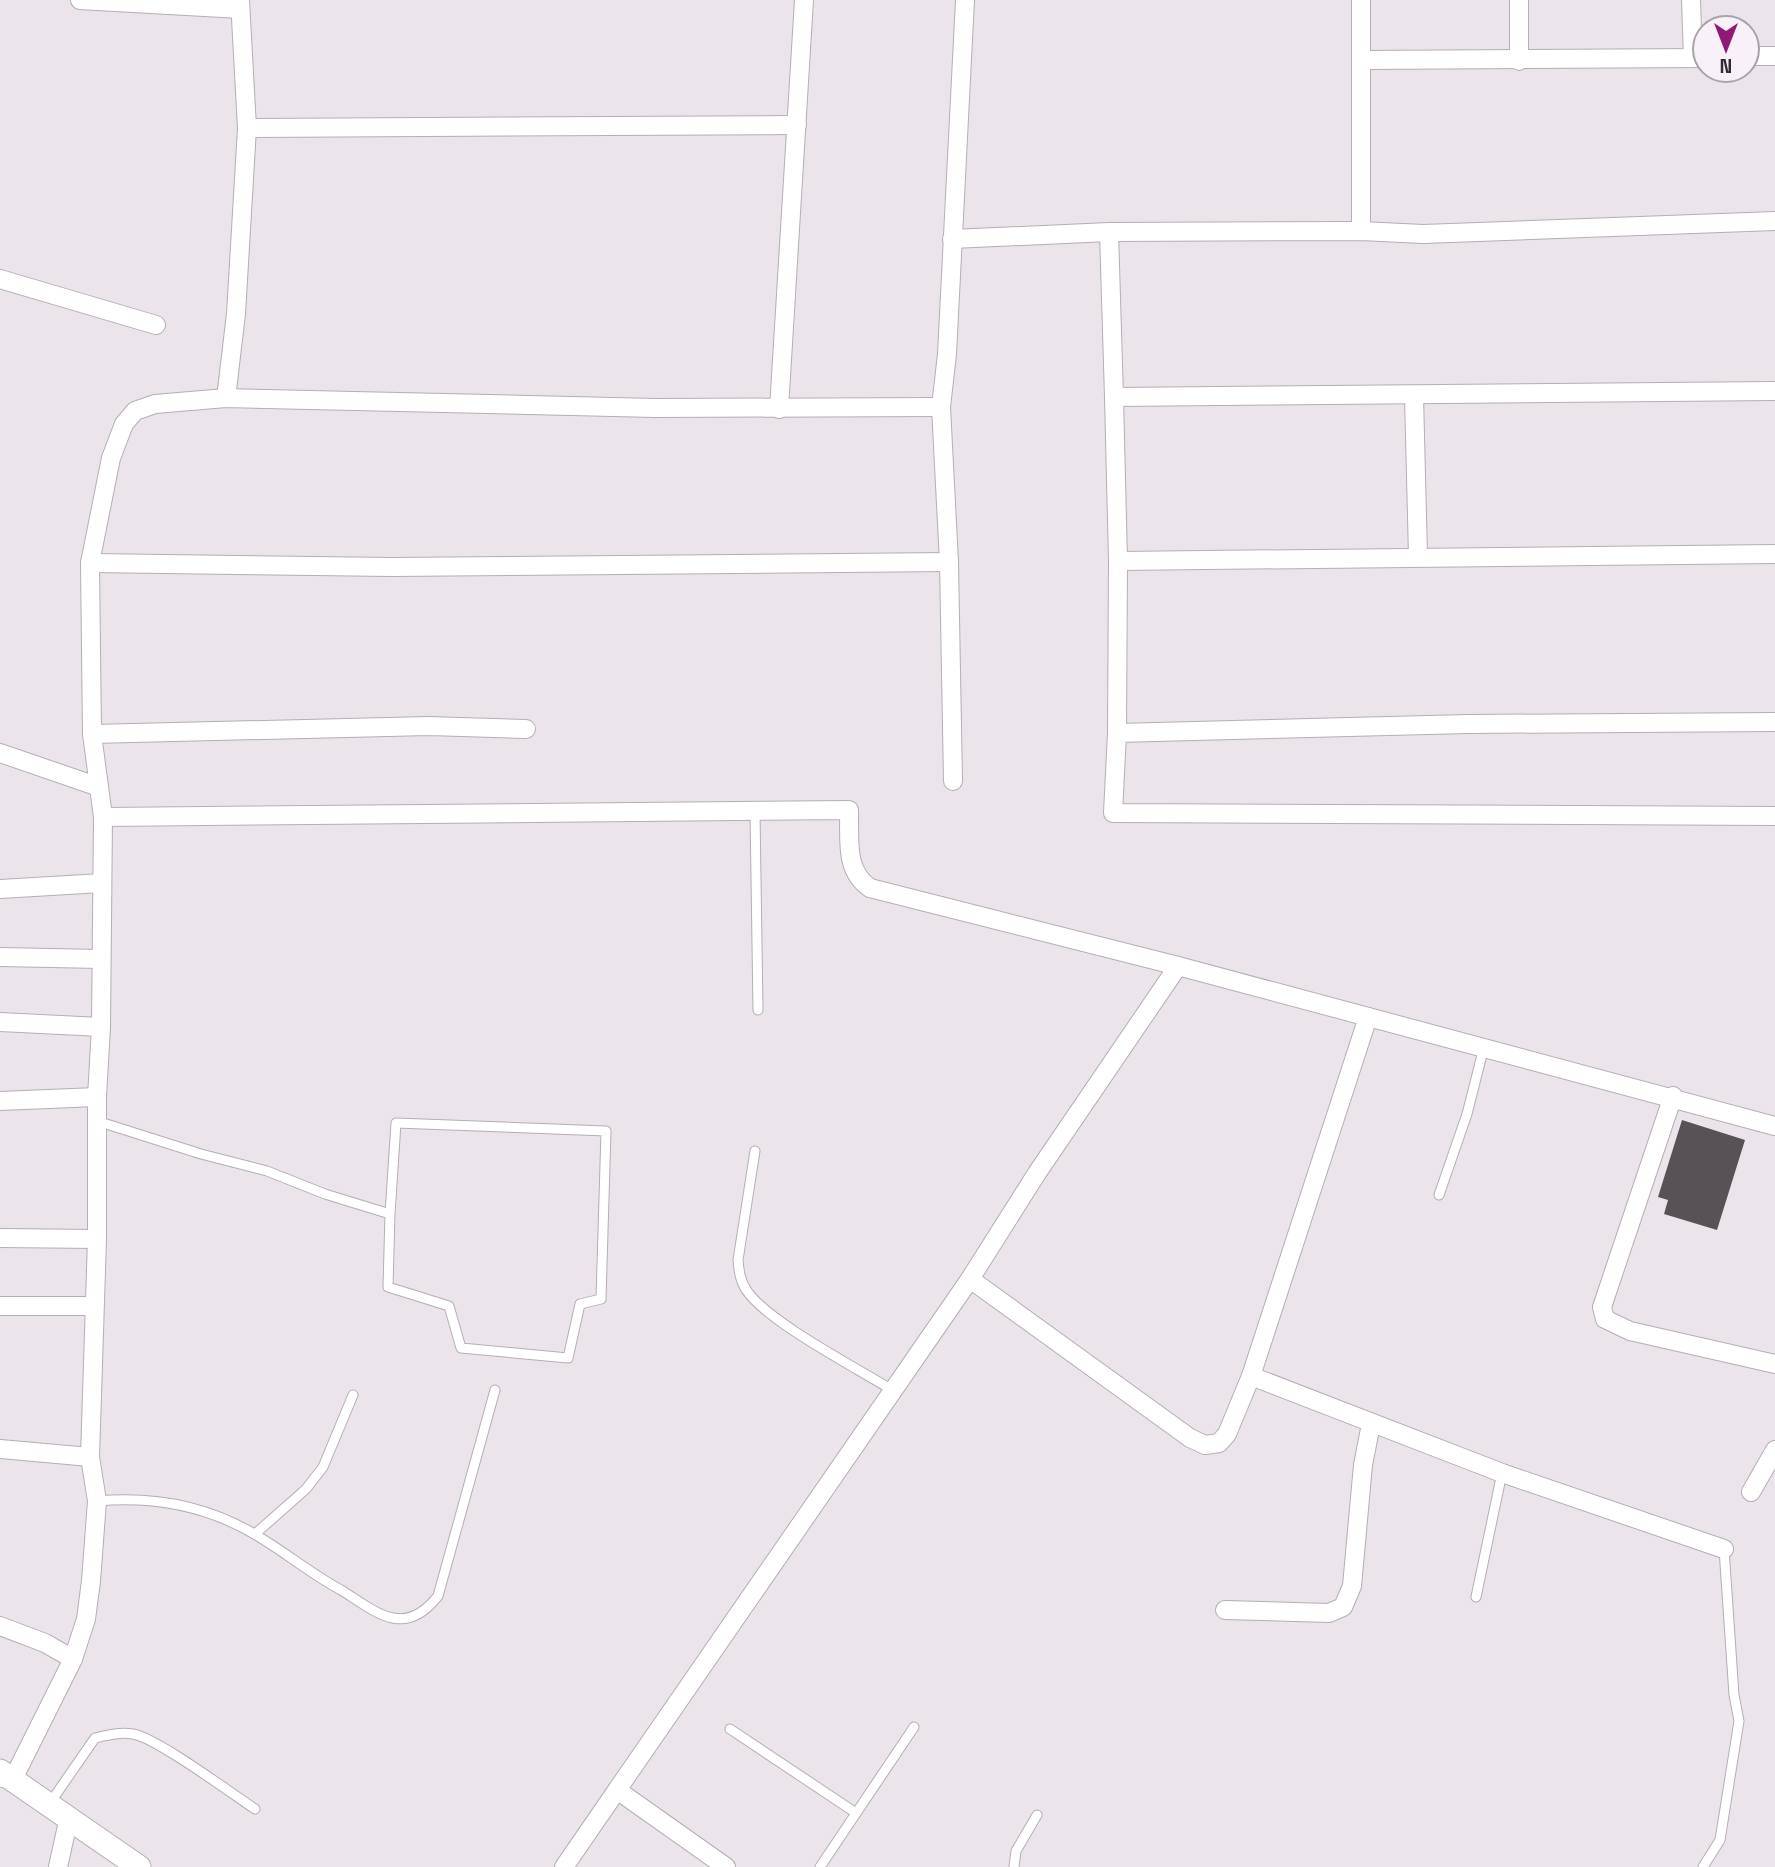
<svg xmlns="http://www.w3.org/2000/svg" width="1775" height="1867" font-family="'Space Grotesk',sans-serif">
<rect width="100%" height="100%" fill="#ebe4ea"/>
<path fill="#585156" d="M1682,1120L1745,1140L1717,1230L1664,1214L1668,1200L1658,1197Z"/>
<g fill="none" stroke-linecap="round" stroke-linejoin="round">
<g stroke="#b5aeb5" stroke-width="11">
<g id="service">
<path d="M755,812L758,1010"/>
<path d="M97,1121L201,1154L267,1171L325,1194L390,1214L388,1287L449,1306L461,1348L568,1358L580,1304L601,1299L606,1131L396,1123L390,1214"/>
<path d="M755,1151L738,1260C739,1271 740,1281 747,1291C768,1322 857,1368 892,1390"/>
<path d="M1439,1195L1467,1114L1484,1047"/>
<path d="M97,1501C153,1496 206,1505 256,1535C285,1552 311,1574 341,1590C356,1599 376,1615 393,1618C412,1622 427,1610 438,1596L495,1390"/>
<path d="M255,1534L306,1489L323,1467L353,1395"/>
<path d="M1476,1597L1502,1473"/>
<path d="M730,1729L856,1813"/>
<path d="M50,1803L95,1738C108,1735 119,1732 133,1734C155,1737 231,1793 255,1809"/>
<path d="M820,1867L914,1727"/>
<path d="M1014,1867L1016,1851L1037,1815"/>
<path d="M1703,1867L1720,1840L1739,1721L1734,1695L1724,1549"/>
</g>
</g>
<g stroke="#b5aeb5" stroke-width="20">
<g id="minor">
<path d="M80,0L240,9"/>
<path d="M1691,0L1693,58"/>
<path d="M1747,56H1775"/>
<path d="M1363,60L1705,58"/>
<path d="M1519,61V0"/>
<path d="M247,128L797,125"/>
<path d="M1361,231V0"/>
<path d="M1109,232L1114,397"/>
<path d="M952,239L1109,232L1361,231L1423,234L1775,221"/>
<path d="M0,279L156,325"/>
<path d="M1414,395L1418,557"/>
<path d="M226,398L236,314L247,128L240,0"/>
<path d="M779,409L804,0"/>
<path d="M1118,561L1775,554"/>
<path d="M90,563L392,567L949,562"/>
<path d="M1775,722L1468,724L1117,733L1113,813L1775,816"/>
<path d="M1117,733L1118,561L1114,397L1775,391"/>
<path d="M92,734L429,726L526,729"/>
<path d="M0,753L99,787"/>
<path d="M953,781L949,562L941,407L947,354L965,0"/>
<path d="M103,817L849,810C850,839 844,870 870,888L1178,966L1775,1126"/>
<path d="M0,889L102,883"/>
<path d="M0,957L101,959"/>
<path d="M0,1022L101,1027"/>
<path d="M1673,1096L1602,1307L1605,1319L1630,1331L1775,1364"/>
<path d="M0,1101L97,1097"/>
<path d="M0,1238L97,1239"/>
<path d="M970,1279L1190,1438L1205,1445L1219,1443L1227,1434L1251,1376L1368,1017"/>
<path d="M0,1306H94"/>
<path d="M1251,1376L1502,1473L1724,1549"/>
<path d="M0,1449L90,1457"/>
<path d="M1751,1492L1775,1450"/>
<path d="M1225,1610L1329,1613L1343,1607L1352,1586L1363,1465L1371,1424"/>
<path d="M0,1626L45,1643L73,1659"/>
<path d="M1,1778L13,1779L73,1659L86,1619L91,1581L97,1501L90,1457L97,1239V1097L101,1027L103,817L92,734L90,563L111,458L124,424L135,411L155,404L226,398L655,408L941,407"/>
<path d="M617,1790L970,1279L1037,1173L1178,966"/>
<path d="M58,1867L69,1817"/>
<path d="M564,1867L617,1790L726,1867"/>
</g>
</g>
<g stroke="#b5aeb5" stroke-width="25">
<path id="tertiary" d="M0,1771L139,1867"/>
</g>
<use href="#service" stroke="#fff" stroke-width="9"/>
<use href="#minor" stroke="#fff" stroke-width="18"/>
<use href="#tertiary" stroke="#fff" stroke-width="23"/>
</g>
<g transform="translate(1726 49) rotate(180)"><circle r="33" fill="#f8f1f8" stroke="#a8a3a8" stroke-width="2"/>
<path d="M0-5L12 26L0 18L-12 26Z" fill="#901876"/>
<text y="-10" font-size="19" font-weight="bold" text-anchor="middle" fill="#302d30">N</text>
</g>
</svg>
